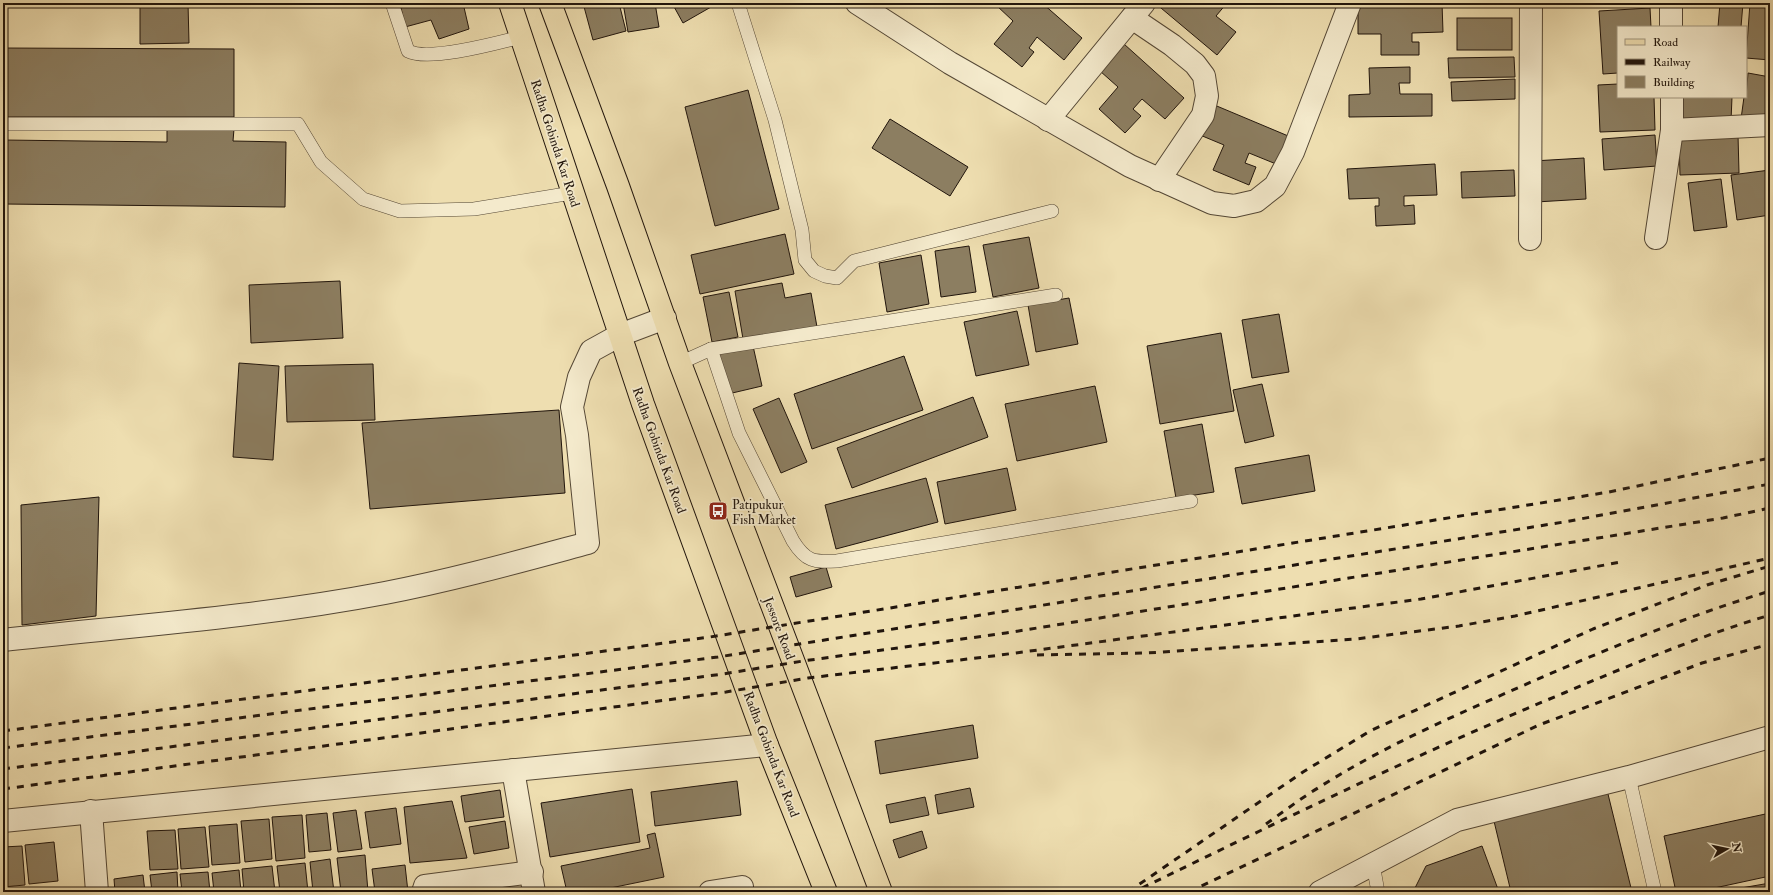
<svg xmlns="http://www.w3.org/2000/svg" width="1773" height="895" font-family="'IM FELL Double Pica',serif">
<rect width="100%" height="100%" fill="#eedeb0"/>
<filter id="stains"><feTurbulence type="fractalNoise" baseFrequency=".005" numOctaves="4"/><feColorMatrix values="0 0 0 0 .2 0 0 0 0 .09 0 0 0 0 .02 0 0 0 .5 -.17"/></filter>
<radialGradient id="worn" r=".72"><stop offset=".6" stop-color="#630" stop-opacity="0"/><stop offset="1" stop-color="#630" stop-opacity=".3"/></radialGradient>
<g fill="#8c7e61" stroke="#21150c">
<path d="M140,3H188L189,43L140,44Z"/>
<path d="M400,3H463L469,29L439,39L431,20L405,27Z"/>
<path d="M583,3H619L626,31L593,40Z"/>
<path d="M623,3H655L659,27L628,32Z"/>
<path d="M672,3H718L683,23Z"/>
<path d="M928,3H938L933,8Z"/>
<path d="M998,3H1042L1082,38L1064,60L1037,37L1029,48L1034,52L1022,67L994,44L1013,21L996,5Z"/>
<path d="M1155,3H1227L1216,16L1236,32L1217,55Z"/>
<path d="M1442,3L1443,32L1412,33V42H1419V55H1381V34H1358V4Z"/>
<path d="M1720,3H1743L1741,27H1718Z"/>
<path d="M1750,3H1770V60L1746,58Z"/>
<path d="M1650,8L1651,27H1618V73L1603,74L1599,11Z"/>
<rect x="1457" y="18" width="55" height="32"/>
<path d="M1124,44L1184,98L1165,119L1142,99L1133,109L1141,116L1125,133L1099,109L1118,87L1100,71Z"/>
<path d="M3,48L234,49V117H3Z"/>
<path d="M1514,57L1515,77L1449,78L1448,58Z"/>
<path d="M1410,67V83H1399L1400,94H1432V116L1349,117V95L1370,94L1369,68Z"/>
<path d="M1748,73L1770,77V120L1741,119L1744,97H1746Z"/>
<path d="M1515,79V99L1452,101L1451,82Z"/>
<path d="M1618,84V97H1654L1655,130L1600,132L1598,85Z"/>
<path d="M748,90L779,209L715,226L685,107Z"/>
<path d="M1680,97H1732L1731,121L1679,119Z"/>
<path d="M1212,104L1293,138L1281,166L1249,153L1245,163L1256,167L1249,185L1213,170L1224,145L1200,135Z"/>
<path d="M890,119L968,167L950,196L872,148Z"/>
<path d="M167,128L234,129L233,141L286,142L285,207L3,204V140L167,142Z"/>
<path d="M1655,135L1657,166L1604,170L1602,139Z"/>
<path d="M1738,135L1739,173L1680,175L1679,137Z"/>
<path d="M1584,158L1586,199L1536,202L1533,161Z"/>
<path d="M1435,164L1437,195L1404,196V206L1414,205L1415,224L1376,226L1375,206H1379V198L1349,199L1347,169Z"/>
<path d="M1514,170L1515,196L1462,198L1461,172Z"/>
<path d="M1770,170V215L1737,220L1731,175Z"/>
<path d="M1721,179L1727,227L1694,231L1688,183Z"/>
<path d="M785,234L794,274L700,294L691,255Z"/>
<path d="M1029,237L1039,288L993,297L983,245Z"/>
<path d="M969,246L976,292L941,297L935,251Z"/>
<path d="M921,255L929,304L887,312L879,263Z"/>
<path d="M340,281L343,338L251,343L249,285Z"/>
<path d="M782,283L785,298L811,293L817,327L743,339L735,291Z"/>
<path d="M729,292L738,337L712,342L703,297Z"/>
<path d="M1069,298L1078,344L1036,352L1028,305Z"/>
<path d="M1017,311L1029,365L976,376L964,322Z"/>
<path d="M1279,314L1289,372L1252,378L1242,320Z"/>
<path d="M1221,333L1234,411L1160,424L1147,346Z"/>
<path d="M753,346L762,386L728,394L719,354Z"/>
<path d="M904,356L923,410L812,449L794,394Z"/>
<path d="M239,363L279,366L273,460L233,457Z"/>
<path d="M373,364L375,420L287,422L285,366Z"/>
<path d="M1262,384L1274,436L1245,443L1233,390Z"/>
<path d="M1095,386L1107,442L1017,461L1005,404Z"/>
<path d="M973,397L988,437L852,488L837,448Z"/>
<path d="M779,398L807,462L781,473L753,409Z"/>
<path d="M559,410L565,493L370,509L362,423Z"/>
<path d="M1202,424L1214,492L1176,498L1164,431Z"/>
<path d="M1309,455L1315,491L1242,504L1235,468Z"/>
<path d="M1007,468L1016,510L945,524L937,482Z"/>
<path d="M926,478L938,522L836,549L825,505Z"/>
<path d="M99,497L96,616L22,625L21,505Z"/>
<path d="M826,567L832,587L796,597L790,577Z"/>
<path d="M973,725L978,758L880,774L875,741Z"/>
<path d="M737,781L741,815L655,826L651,792Z"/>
<path d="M970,788L974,807L938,814L935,795Z"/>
<path d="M632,789L640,842L550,857L541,803Z"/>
<path d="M500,790L504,817L465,822L461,796Z"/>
<path d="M1607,790L1632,892H1511L1493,817Z"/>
<path d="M925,797L929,815L890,823L886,805Z"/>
<path d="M452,801L467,858L410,863L404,807Z"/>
<path d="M396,808L401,844L370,848L365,812Z"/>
<path d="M356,810L362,849L338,852L333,813Z"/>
<path d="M327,813L331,850L309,852L306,815Z"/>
<path d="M1770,813V876L1696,892H1676L1664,836Z"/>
<path d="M302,815L305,858L276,861L272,817Z"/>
<path d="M269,819L272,859L245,862L241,821Z"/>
<path d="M505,821L509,848L474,854L469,827Z"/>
<path d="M237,824L240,863L212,865L209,826Z"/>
<path d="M205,827L209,867L181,869L178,829Z"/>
<path d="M175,830L178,869L150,870L147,831Z"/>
<path d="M922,831L927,848L899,858L893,840Z"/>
<path d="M655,833L664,877L591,892H567L561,866L650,848L647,835Z"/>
<path d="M54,842L58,881L29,884L25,845Z"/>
<path d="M22,846L25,885L3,887V847Z"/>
<path d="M1482,846L1499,892H1413L1426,866Z"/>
<path d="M365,855L368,892H341L337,858Z"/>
<path d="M330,859L334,892H313L310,862Z"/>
<path d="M305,863L308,892H280L277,866Z"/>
<path d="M405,865L408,892H375L372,869Z"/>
<path d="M272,866L275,892H244L242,869Z"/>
<path d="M239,870L241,892H214L212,873Z"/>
<path d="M177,872L178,892H152L150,875Z"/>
<path d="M208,872L210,892H182L180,874Z"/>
<path d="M143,875L145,892H115L114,879Z"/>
<path d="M1770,883V892H1718Z"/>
</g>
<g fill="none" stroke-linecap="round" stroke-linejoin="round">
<g stroke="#544735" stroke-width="14">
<g id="lane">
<path d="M392,3L408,51C428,62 497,43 521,37"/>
<path d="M738,3L775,120L802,230L805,260L814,271L825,276L837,278L854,261L1052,211"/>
<path d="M3,124H298L321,162L363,199L400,211L474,209L572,193"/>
<path d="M711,349L739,433L793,541C806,562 814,562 837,561L1191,501"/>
<path d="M680,363L711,349L1056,295"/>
<path d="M1629,777L1655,892"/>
<path d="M1373,864L1378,892"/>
</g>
</g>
<g stroke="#544735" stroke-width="24">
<g id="street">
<path d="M857,3L950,63L1130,166L1212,203L1234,206L1256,201L1275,186L1293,152L1350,3"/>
<path d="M1671,3V27"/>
<path d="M1132,18L1172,45L1195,64L1204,76L1207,96L1203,115L1159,180"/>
<path d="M1048,120L1144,3"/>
<path d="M1672,130L1770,125"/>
<path d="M1656,238L1672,130V97"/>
<path d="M1530,239L1531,3"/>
<path d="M3,640C130,626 259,617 385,593C453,580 521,561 588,543L577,435L572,407L579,377L591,351L620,335L665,318"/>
<path d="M513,770L534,892"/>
<path d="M91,811L97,892"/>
<path d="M3,821L767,745"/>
<path d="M423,892L425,886L532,872"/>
<path d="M710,892L742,887"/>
<path d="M1320,892L1457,820L1629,777L1770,737"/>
</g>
</g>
<g stroke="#21150c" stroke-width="24">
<g id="primary">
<path d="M510,3L643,404L767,745L826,892"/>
<path d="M550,3L618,186L680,363L881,892"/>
</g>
</g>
<use href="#lane" stroke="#f4eacc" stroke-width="13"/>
<use href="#street" stroke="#f4eacc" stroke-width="22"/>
<use href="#primary" stroke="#eedeb0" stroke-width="22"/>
<g stroke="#21150c" stroke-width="3" stroke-dasharray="7 7" stroke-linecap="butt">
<path d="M1037,655L1147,653L1356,639L1459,626L1515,616L1770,558"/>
<path d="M3,731L710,637L1609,492L1770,458"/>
<path d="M3,748L718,657L1564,522L1770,484"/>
<path d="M3,769L723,674L803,661L1006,633L1723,518L1770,508"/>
<path d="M3,789L726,692L808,678L993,656L1421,599L1621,562"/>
<path d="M1266,824C1283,812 1300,799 1318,788C1387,744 1463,712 1538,679C1614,646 1691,615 1770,591"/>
<path d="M1142,888C1282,820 1421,752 1564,693C1632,664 1700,636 1770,615"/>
<path d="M1128,892L1303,772L1370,731L1593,629L1707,585L1770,566"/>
<path d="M1189,892L1539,725L1702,663L1770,644"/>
</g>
</g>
<defs>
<g id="bus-square" transform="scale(1)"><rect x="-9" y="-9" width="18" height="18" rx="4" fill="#8f2418" stroke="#f4eacc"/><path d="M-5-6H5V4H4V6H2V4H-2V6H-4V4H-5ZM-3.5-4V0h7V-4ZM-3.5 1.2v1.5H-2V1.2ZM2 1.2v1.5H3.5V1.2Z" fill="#fff"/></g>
</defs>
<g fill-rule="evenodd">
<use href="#bus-square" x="718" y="511"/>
</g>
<g text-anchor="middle" stroke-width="3.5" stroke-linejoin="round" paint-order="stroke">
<g font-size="13" fill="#21150c" stroke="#f4eacc">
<text transform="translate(556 143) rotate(72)" y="5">Radha Gobinda Kar Road</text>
<text transform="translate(660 450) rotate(70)" y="5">Radha Gobinda Kar Road</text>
<text transform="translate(780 628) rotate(69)" y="5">Jessore Road</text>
<text transform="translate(772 754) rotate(69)" y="5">Radha Gobinda Kar Road</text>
</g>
<g font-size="13" fill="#21150c" stroke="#f4eacc" text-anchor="start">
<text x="732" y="509">Patipukur<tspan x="732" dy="15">Fish Market</tspan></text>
</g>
</g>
<rect width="1773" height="895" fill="none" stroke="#eedeb0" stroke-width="16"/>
<rect x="4" y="4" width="1765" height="887" fill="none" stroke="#21150c" stroke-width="2"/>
<rect x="8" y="8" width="1757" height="879" fill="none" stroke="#21150c"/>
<rect x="1617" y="26" width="130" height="72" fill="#f4eacc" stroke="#a0957f"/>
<rect x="1625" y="39" width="20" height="6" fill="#eedeb0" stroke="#a0957f"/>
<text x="1653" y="46" font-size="12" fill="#21150c">Road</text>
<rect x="1625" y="59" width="20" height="6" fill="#21150c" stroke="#a0957f"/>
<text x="1653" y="66" font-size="12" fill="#21150c">Railway</text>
<rect x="1625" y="76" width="20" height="12" fill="#8c7e61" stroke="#a0957f"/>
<text x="1653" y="86" font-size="12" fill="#21150c">Building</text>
<g transform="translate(1727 849) rotate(81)" stroke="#f4eacc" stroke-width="3" paint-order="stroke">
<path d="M0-3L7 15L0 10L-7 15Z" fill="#21150c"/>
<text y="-6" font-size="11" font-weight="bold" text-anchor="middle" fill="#21150c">N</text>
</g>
<rect width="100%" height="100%" filter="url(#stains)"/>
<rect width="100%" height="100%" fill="url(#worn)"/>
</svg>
